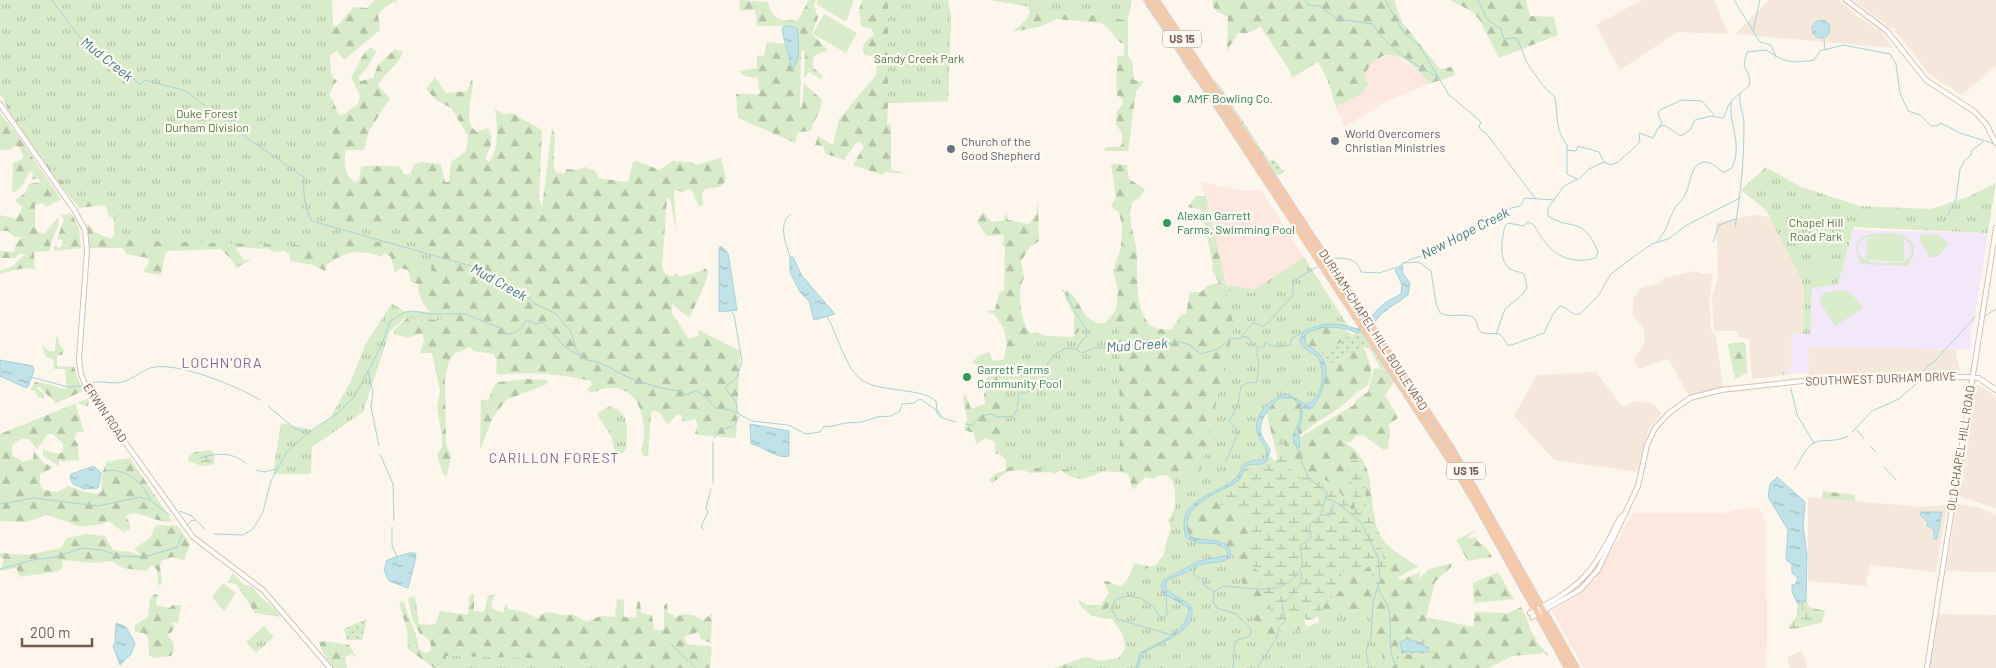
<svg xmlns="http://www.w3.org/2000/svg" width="1996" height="668" font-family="Barlow,sans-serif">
<defs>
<pattern id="grass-dots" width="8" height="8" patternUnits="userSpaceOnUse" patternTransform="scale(1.25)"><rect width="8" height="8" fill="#d8ecc9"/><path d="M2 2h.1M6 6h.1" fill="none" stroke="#b4c2a5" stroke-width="1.8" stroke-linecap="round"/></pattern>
<pattern id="forest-firs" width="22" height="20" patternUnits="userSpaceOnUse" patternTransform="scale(1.25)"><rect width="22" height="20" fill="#d8ecc9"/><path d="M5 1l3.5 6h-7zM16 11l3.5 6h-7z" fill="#b4c2a5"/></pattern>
<pattern id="wetland-marsh" width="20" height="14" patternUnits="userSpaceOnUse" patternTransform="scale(1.25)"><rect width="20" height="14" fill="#d8ecc9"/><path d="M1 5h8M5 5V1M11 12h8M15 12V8" fill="none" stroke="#b4c2a5"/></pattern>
<pattern id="park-tufts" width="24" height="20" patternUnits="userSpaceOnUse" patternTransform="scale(1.25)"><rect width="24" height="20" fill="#d8ecc9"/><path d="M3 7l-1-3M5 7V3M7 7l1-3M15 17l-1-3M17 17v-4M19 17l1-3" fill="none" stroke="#b4c2a5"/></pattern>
<pattern id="water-ripples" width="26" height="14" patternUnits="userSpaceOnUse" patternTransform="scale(1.25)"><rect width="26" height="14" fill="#bfe3e8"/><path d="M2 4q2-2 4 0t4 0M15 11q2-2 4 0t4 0" fill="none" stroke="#a0bbbe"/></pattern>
</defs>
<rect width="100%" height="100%" fill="#fdf6ec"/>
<g fill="#f5e8da">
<path d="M1642,0H1714L1728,34L1677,32L1620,70L1596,25Z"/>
<path d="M1769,0H1839L1857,16L1881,31L1893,48L1735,34Z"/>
<path d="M1853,0H1996V66L1962,95L1930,75L1892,26L1891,28Z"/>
<path d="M1753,215L1770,217L1804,285L1803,334H1792L1791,369L1786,375L1752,379L1749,339L1738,336L1737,331H1714L1712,299L1718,277L1716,223Z"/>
<path d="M1695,271L1702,274H1713L1709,299L1711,330L1716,336L1723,387L1689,396L1668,359L1639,369L1634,360L1645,342L1643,327L1633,315V299L1641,288L1657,284L1664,278Z"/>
<path d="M1809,347L1955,350L1960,371L1827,374L1809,376Z"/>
<path d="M1596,372L1623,407L1634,402H1644L1654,405L1662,413L1649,428L1637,472L1554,460L1514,416L1537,375Z"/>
<path d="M1980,385L1996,397V508L1957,496L1975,386Z"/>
<path d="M1808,497L1922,507L1945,505L1947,507L1936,572L1870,565L1866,586L1808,581Z"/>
<path d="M1958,504L1980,508L1996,515V572L1946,571L1956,506Z"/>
<path d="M1939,614L1996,615V668H1930Z"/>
<path d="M1801,651L1806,661L1807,668H1789L1787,657Z"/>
</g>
<g fill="#fde8e0">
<path d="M1394,55L1420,72L1428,84L1383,103L1345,127L1336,107L1361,94L1366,71L1373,62L1383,57Z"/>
<path d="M1202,182L1245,191L1261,190L1304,257L1252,293L1226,290Z"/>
<path d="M1760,508L1765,524L1767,633L1765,668H1583L1552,610L1574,598L1596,579L1632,513H1724L1738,509Z"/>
</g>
<path fill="#f3e8fa" d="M1854,230L1988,233L1973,327H1971L1970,332H1972L1970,350L1809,347V373L1786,375L1791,369V334H1810L1812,288L1838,284Z"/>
<g fill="url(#grass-dots)">
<path d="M1142,0H1145L1197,80H1194Z"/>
<path d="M1213,79L1218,83L1269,161L1274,159L1282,170H1287L1278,175L1273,172Z"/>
<path d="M1362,332L1372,348L1363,347L1325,367L1319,354C1333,346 1347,334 1362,332Z"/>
<path d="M367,619L362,640H347L344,629Z"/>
<path d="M1405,636L1420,639L1436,651L1427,656L1405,654L1397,662L1394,656L1399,639Z"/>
</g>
<g fill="url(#forest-firs)" fill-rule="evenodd">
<path d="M118,0H332L333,24L336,27L354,7L367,8L375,0H396L397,3L392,2L378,14L380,30L344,60L337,51L330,55L331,73L334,79L337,80L330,92V99L332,98L338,114L343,115L358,104L360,96L351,77C359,66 359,56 371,47L376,52L367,68L358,78L361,81L373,78L378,65L395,49L403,52C398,67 383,73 378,86L390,98L369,131L364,150H346C343,163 344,174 355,183L359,180L361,167L364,166H399L404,174L410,175L414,164L421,162L441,164L445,182H449L451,162L466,151L468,136L451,108L436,100L426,89L435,77L446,93L467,91L472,79C476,94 460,121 477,132L488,128C495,138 490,149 485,159L489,162C500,149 497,125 495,109L504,114L512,113L542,130L539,199L542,208L552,127C560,140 549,158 556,172L564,174L566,169L578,170L585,167L595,171L599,178L625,182L628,181L633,162L637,161L659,170L673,161L693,162L696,165L721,158L726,179L722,186L705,189L702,193L703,204L699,207L692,191L689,189L683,192L674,190L676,232L670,198H667L662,267L666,274L672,276L676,273L680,277C689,273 697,274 705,268L708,272L706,281L691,315L688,317L672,304V313L689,339L698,336L699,330L740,351L736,438L698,435L695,433L698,425L695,419L683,422L682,415L678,414L667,425L660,413L654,410L651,413L648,456H644L641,451C649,427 642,386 610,388C604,388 597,391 591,393L587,389L592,385L591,381C559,374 533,371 500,375L496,373L497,362L494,354L473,351L470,347L454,354L449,361L445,379L446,444L451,457L447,475L444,476L437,455L442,447V437L437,407L440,391L432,353H420L424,339L422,333L408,338L394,334V330L409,316L432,314C424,307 418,295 418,284L411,282L408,270L401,268L395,273L391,257L384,253L382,257C359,248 346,251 326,265L325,271L313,265L290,261L289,254L285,251L273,252L267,248C255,251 247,245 236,248L244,260H251L236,268C234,260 226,255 221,249L169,251L165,254L161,275L143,272L149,262L148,258L126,254L123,248H89L87,224L90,225L94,232L111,239L115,234L114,219L109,216L105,205L79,208C59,181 11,125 3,97Z"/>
<path d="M739,0L768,2C772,20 781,22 798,20L809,0H816L814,6L818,17L812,34L828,50L814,56C810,68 815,69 823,76L821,79L809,72L804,78L805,50L801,52L800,108L802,107L804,83L822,100C820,117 814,117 811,131L798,132L795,143L738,118L736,94H760L758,78L744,76L739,71L757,68V56H764L767,42L786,44L792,69L786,26H757L755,10L740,11Z"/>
<path d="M862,0H948L951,17L948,101L888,103L887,124L891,125V170L910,174L885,172L882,175L853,165L864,146L860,142L856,143L844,160L826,154L823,146L815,145L818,136L833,145L839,119L876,75L878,57L864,55C861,45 865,41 874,35L872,29L861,26L859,10Z"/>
<path d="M990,0H1132L1128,19V56L1132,61L1134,80L1144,82L1136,91L1128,151H1103L1106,147H1119L1122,144V133L1116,125L1117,111L1123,104L1122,99L1117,95C1115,82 1118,69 1117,56H1124V44C1114,41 1112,28 1101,23L1056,19L1042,26L1012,32L1026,20L1030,11L1027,6Z"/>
<path d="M1212,0H1394L1402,22L1440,69L1451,67L1456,75L1428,84C1425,74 1404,56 1393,55C1380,53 1364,67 1365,80L1369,84L1361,94L1336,107L1327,78L1318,62L1292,78L1290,71L1261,27L1247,33H1238L1227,51L1228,17C1219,13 1212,10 1212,0Z"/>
<path d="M1450,0H1526L1530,16L1554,17L1558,35L1499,58L1479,19L1471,11Z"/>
<path d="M0,113L18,136L61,199L46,207L43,203L35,205V228L39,233H45L58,217C61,230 49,239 50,251L34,252L35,270C23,265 12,272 0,274V271L13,266L25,254H19L15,258H0V251L14,252L16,244L22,237H14L8,231H0V215L16,219L23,207L16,202V199L25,193L29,184L40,182L39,179H32L33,172L30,171L21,187L15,192H12L13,163L24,158L19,147L16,146L9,150H0Z"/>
<path d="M1116,164L1127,165L1129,179L1145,189L1141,196L1132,203C1127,219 1134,233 1136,248C1139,272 1133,305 1149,324C1155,330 1163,329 1171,330L1181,315L1186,314L1190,292H1201L1207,286L1219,283L1212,270L1213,264L1201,210L1188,207L1196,196H1206C1208,203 1209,219 1212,223L1226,285L1254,289L1294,265L1345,324L1343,329L1351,334L1343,341L1250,393L1292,600L1303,613L1316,668H1054L1086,657L1100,661L1118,658L1127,647L1123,635L1112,619C1097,619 1083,614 1078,599L1087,605H1101L1109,593L1104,582L1108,581C1112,582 1117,587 1120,586C1128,583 1132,570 1134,563L1155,568L1160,559L1165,557L1167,548L1165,545L1172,529L1167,519L1170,518C1177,507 1179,484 1167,475H1161L1154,479L1145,477L1133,490L1128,474L1115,471L1111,467C1093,476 1077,486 1061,470L1055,474L1049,472L1031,473L1022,470L1008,471L992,483L989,480L995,474L1006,470V460L1000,454H996L995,442L985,438L976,444L974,433L964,430L967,420L963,398L964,395H966L971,409L985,404L984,394L988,388L986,381L989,373L972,362L978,356L989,352L993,361L1004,359L1007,344L1004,329L995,315L986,311L995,310L999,293L1004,290L1005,247L1002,244L1004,239L1003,235L987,236L977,222L983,212L992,222L1004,220L1006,212L1008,220L1029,224L1036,214L1038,202L1039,241L1030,247L1021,261L1024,278C1016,289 1021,324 1030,333L1047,337L1074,338V315L1065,298L1066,290C1081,296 1082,327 1105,323L1116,310L1118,290L1113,270L1121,248L1122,225L1119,213L1111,206L1116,197L1111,165Z"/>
<path d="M72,214L79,228L81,248L54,251V245L59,248L63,245L62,240L57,239L64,220L61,215Z"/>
<path d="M58,336L60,345L64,350L63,354L57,356V366L74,367L83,391L0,429L56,403L39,387H36L44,394V399L38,397L35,391L30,390L35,382C47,382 56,388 67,389L65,369H54L53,359L46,357L42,346L50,351H55L56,338Z"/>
<path d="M1743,342L1746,345L1747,373L1735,379L1728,346L1730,343Z"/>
<path d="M1363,347C1369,359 1376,375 1366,387C1363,389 1359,390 1356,393C1340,411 1318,419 1300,435V437L1354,405L1356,400L1368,392L1374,368L1381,369L1369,348H1372L1394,382L1385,395L1398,418L1388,425L1390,431L1388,449L1384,450L1363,435L1355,436L1351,442L1343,441C1380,465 1366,493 1377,528C1383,548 1403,555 1418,567L1398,577L1401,580L1420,572L1419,579L1429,569L1452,563V566L1435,582L1426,617L1474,627V612L1508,613L1521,607C1529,617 1528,632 1537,639L1536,641L1549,656L1544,653L1512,656L1489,668H1331L1263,400ZM1405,636L1420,639L1435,651L1427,656L1405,654L1397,661L1394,656L1396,654L1399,639Z"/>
<path d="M527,379L548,380L547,384L506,400L493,417L480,450L481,399L488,401L493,387L499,382Z"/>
<path d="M89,398L88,406L77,403L76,405L84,432H77L74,439L78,444L79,461L73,460L62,462L59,460V466L43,456V449L56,454L63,452V444L53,434H48L37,449L29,439H21L12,445V455L23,462L33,459L34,451L44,463L54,467L40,474V485L43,490L57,492L68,486L86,492L97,494L102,491L101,480L106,462L130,458L172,521C156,525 138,507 126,516L130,524V529L123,532L109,521L102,524L81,527L47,515L26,522L0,521V434Z"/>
<path d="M1823,491L1855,495V501L1824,499L1822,497Z"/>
<path d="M156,525L178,526L190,544L184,560L172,557L163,560L160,565L162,583L160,586L158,584L157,570L153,566H150L147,571L123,568L112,561L94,563L63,560L62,569C57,573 29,575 20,577L16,568L0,571L4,559L0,557V553L27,555L61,548L67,538L86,534L105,536L113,550L131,552L142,556L134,549L150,538Z"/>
<path d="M1476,530L1466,539L1476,537L1477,541L1486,547L1492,557L1468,561L1456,540Z"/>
<path d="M1498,572L1514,599L1474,603L1473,583Z"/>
<path d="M233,573L243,584L254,588C260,600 274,605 281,617L255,613L237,585L228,582Z"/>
<path d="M154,594L158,595L156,605L169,608L173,605H181L178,623L170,622L175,626L171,633L167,634L173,642L174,650L171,656L153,658L149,655L148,637L144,633L135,632V625L148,617L150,599Z"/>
<path d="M472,594H474V611L484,612L488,596L496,594C492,600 490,602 493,609L503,613L506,603L508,609L521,611L537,618C551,605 558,619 572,614L587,622L600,616L615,617L617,599L624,600V617L636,618L637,601H640L641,613L652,615L654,630H664V606L667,603L668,612L675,617L683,614L694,615L703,621L712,613L711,643L701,639L698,632L684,637L687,644L712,647L710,668H434L408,649L407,630L399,603L404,601C408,618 417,632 419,649L425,653L431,650C432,641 427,637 420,634L412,618L408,598L415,596L419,624L432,625L436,623L440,611L468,615L469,596Z"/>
<path d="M325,641L349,645L357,658L351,654L345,657L347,668H334C327,659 322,653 319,642Z"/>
</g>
<g fill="url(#wetland-marsh)">
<path d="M1278,430H1281L1291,469L1292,479C1300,479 1308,476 1316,477C1331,478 1346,498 1352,511L1355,509L1350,475L1343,462C1371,448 1365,492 1365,504L1374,512L1375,521L1372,525L1388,569L1378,586L1373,580L1370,565L1358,576L1345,569L1341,575V590C1336,596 1331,597 1326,603C1321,611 1317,622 1306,620L1300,611L1291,625L1277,635L1275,616L1261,594L1259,572L1251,565L1248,515L1235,504L1220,505L1230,483L1238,480L1247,465L1269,457L1270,455L1274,461L1277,460Z"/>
<path d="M210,450L214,454V464L202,466L188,461L189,456L195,452Z"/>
<path d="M1806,600L1810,607L1825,611L1822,622C1817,624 1794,630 1790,629L1789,626L1796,617L1798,604Z"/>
</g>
<g fill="url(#park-tufts)">
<path d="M0,0H330L328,220L335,224L393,226L432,247L431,280L385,243L355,238L328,246L115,240L113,205L99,197L79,206L0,94Z"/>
<path d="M888,0H948L951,17L948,101L888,103Z"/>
<path d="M990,0H1124V20Z"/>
<path d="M1766,167L1801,187L1860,206L1931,209L1970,196L1996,183L1988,233L1854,227L1838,284L1812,288L1810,334H1803L1804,285L1766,210L1741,190Z"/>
<path d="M1304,257L1350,329L1323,325L1304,332L1302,343C1308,347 1317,352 1320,358C1328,373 1322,396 1310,406L1286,395C1273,401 1257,415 1259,431C1261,441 1268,445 1268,457C1261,463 1254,460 1246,464C1241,468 1240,476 1235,480C1215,497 1183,499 1187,534L1191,540L1224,544L1231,550L1263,642L1366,606L1387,668H1066L1081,658L1108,664L1125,654C1125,637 1121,619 1104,612L1112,603L1116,592L1139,571L1161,563L1176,509L1174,476L1199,477L1234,326L1226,290L1252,293Z"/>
<path d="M392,303L405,312L440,311L441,320L405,318L390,331L363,412L312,447L311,474H273L281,423L313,430L330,418L351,381L365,345Z"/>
<path d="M1076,310L1099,325L1119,322L1120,472L1007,467V349L1035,332L1047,336L1072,337L1079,331Z"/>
<path d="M609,406C630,410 628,431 626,449L623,453H615L611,436L597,414Z"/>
<path d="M264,626L274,637L256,653L246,642Z"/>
<path d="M446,656L604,660V668H446Z"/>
</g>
<g fill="#d8ecc9" fill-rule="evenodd">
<path d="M818,0H854L847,20L845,21L816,4Z"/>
<path d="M824,14L857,33L846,53L813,34Z"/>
<path d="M1871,208L1903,209V228L1870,227Z"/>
<path d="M1871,234C1885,234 1906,230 1914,245V256L1907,266L1861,264C1854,251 1853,237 1871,234ZM1866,237L1905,239L1911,245L1912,254L1904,262C1892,263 1859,267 1858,250C1858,243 1861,240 1866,237Z"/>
<path d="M1923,234L1939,235L1949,244L1938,256L1930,258L1919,238Z"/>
<path d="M1817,236L1835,240L1829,273L1810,269Z"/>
<path d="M1867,238L1904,239V261L1866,260Z"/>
<path d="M1839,290L1851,293L1863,308L1835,326L1819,300L1824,293Z"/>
<path d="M223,583L236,593L224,611L212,597Z"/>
</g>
<g fill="url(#water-ripples)" stroke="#a5d3da">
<circle cx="1821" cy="29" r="9"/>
<path d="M789,26L797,28C799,39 801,62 792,69L782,31L783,27Z"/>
<path d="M721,246L728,253L737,310L719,312V248Z"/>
<path d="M790,257H793L802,276L835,314L814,320L809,301L800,292L790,272Z"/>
<path d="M1403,266L1402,272L1410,283L1408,295L1382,313L1370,328L1357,333C1342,326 1318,324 1305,335V344C1309,347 1314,349 1318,353C1334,367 1322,392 1314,406L1310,409L1302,408V419L1298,429L1300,448L1294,444L1293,435L1300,420L1301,405L1292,398H1280C1270,405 1256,423 1262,436C1264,441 1268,445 1270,450L1267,461L1261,464L1247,465C1243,469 1242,478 1237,482C1220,492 1175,507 1190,536C1203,543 1220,536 1230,549L1231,557L1224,561L1197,565L1187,572L1167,580L1165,589L1190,605C1203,629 1156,644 1144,653C1140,656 1140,663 1138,668H1136L1140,653C1157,644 1189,631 1189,608L1163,593L1161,585L1164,580L1199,561L1228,555C1223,534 1202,551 1186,537C1174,498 1217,496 1236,478C1241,474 1240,466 1246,463C1253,459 1260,462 1267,457C1268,446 1259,441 1257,431C1253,415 1273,395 1288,394L1305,404C1324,402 1326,368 1317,356C1307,350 1295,346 1303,332C1320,322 1338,322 1357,329C1370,324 1371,315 1380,307C1386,301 1394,298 1401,294L1402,285L1395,270Z"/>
<path d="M0,360L33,366L34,371L28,387L26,388L0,376Z"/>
<path d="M750,424L789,431V456C778,460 763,446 751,444Z"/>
<path d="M94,466L101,473L98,488L84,489L73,484L70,478L71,474Z"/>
<path d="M1777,477L1805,502L1803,527L1807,554L1806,600L1798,604L1792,592V585H1795L1798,578L1792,573V564L1786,560L1788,530L1768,497L1770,484Z"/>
<path d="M1921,512H1942L1937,539H1934V529L1927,526L1928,523L1920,515Z"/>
<path d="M409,553H415L416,557L408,588L389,581L384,570L387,560Z"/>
<path d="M116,623L126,627L135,643L131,654L120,665L113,646L115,642Z"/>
<path d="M1407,639L1422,643L1429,650V652H1402L1400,642Z"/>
</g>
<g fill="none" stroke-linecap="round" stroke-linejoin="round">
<g stroke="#a5d3da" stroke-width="1">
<path d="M52,0L80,38L128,72L138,84H141L145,80L186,91L244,136L304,177C303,190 304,209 312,221L478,268L526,294L535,304L555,313L571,332L576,349L586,360C601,360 617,373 630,378C647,385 665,389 683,392L686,395L696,391L706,397L715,408L731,410L752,421L788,425L806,434L820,432L824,426L829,427L845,423L862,422L877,417L891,416L900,411L902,404L914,403L920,399L935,409L940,417L956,422"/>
<path d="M1305,0L1308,5L1319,6L1338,19L1373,24C1384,45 1418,68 1439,77"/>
<path d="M1385,0L1404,33L1419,45L1449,95L1479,120L1481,123L1479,126L1480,129L1486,133L1535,198"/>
<path d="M1478,0L1487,19L1501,29L1504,39L1517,38L1527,63L1544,87L1555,97C1558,115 1555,130 1567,145V150"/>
<path d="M1734,0L1760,42L1771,45L1776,57"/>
<path d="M1753,31L1760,0"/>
<path d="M1824,39L1825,50"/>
<path d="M1659,127L1662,123L1658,114L1660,110L1682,100L1702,101L1714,115"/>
<path d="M1577,179L1567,174V150L1576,151L1578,146L1599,152L1604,162"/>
<path d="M1948,215L1956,199L1960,169L1965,160L1971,155L1972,150L1983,142"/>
<path d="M1735,227C1741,192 1744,160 1744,125C1744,114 1738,104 1740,94"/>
<path d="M1657,242C1667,231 1668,220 1675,208C1678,203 1684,199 1686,193C1691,183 1690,163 1705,162C1714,162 1718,171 1725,172L1732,168C1743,143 1729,128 1731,103"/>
<path d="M1713,242L1719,225L1736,219"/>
<path d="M790,257C786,244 777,223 791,214"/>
<path d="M1332,258C1345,258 1358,258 1361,272L1379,273L1398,267L1411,259L1429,254L1466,231L1498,217L1511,208L1520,206L1525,198L1554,200"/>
<path d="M1403,263L1419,262L1431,271L1436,303L1440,313C1452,319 1468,311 1475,319C1478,324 1477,329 1482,333L1500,334L1508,345H1512L1544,333L1553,314L1560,306C1568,307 1571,316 1580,314L1598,296L1611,274L1640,252L1652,244L1668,239L1687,225L1740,198"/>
<path d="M1063,290C1072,303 1077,318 1087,330L1086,338L1082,340L1077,349"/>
<path d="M730,310L734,315L742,361L737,377L725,388L736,402L738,413"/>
<path d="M1986,315L1996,309"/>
<path d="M827,316C836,332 846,367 859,378C875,393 921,387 936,401L937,410L943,418"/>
<path d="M1496,334L1505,309L1523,294L1527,287L1524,274C1519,271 1514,272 1509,268C1498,258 1502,238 1505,226L1508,223L1524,226L1527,222C1536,224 1535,228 1540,235C1553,256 1571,265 1596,258L1598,251C1581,214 1573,232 1548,216V208L1564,186L1580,178L1589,169L1604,162L1611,165L1618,162L1640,142L1639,133L1653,138L1658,128L1664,125L1681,136L1690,130L1695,120L1711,116L1723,118C1727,113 1726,108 1730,103C1744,85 1758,92 1744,65L1747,52L1766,50C1785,62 1790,64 1814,60L1820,51L1843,45L1890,54L1896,64L1900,93L1908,111L1920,115L1931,126H1937L1941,123L1960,133L1995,144"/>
<path d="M1242,336L1253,323L1263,326L1268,323L1293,295V281L1317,267"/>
<path d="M1260,347H1264L1265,342C1273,348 1280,347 1290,345L1292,338L1302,333"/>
<path d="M368,371L373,392L371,407L379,446"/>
<path d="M1783,372L1784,375"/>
<path d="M1923,373L1927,366L1933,363L1975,317"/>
<path d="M31,377L68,387L82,386"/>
<path d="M88,384C98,379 111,385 122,382C134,379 143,369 154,367C181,363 237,386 260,400"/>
<path d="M1791,389L1797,415L1814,443"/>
<path d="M268,406L295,429L308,432"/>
<path d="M965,424L972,425L981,416L991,414L996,417L1014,416L1017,409L1019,393H1027L1035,387V382L1046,374C1044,361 1060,347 1073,348C1077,349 1079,352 1083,353L1093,348L1154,347L1179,342L1190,345L1200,354L1218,349L1231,338L1240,339L1242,337H1248L1252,344L1259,348"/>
<path d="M1857,430L1864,439"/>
<path d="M1852,432L1872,411L1899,399L1918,382"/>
<path d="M714,438L721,429C731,428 736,427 739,416"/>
<path d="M713,442V483"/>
<path d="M1870,446L1876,452"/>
<path d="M380,454L393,484L394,520"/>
<path d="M200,458C218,453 231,451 247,464"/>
<path d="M1226,461L1238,433L1229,421L1238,405L1241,386L1247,383L1257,382L1259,360L1256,353L1258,348"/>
<path d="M1884,467L1896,480"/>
<path d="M1795,469C1801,460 1807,441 1821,441C1831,440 1839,441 1848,436"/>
<path d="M256,470L264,472L276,469"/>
<path d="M102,472C122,465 142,481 150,499"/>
<path d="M1326,498L1339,504L1361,522L1378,557L1380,580L1373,602L1371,636L1366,652L1369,668"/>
<path d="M0,504L34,498L98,506L140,497L150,500L171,516"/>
<path d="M178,513L180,511L192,516L205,529"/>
<path d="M1321,515L1330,516L1334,503"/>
<path d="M187,525L192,520L195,521"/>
<path d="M392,527V545L397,557"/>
<path d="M704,530L701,527L708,512L706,508L711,489"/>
<path d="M214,534L243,535L253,529L263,512L271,481L286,453L309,432L338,413L354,397L382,345L390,321L405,312L415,311L428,314H465L500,328L505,334C516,335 523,327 526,320L537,324L543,322L564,346L580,356"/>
<path d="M1197,565L1193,574L1198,578H1207L1204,585L1214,592L1213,602L1217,608L1236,614L1251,629L1250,636L1235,641L1233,668"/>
<path d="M0,569L33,560L56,557L82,548L102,550L119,556L145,557L177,547L182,535"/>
<path d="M1378,589C1381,595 1387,603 1389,610C1393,630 1385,650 1398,668"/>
<path d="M1214,592L1223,586C1245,587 1281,597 1296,575C1298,571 1301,570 1302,566C1303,560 1301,552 1300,546L1311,538L1309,525L1321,515L1327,492L1309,479L1302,463L1301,452L1297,450L1296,444"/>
<path d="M1166,594L1167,615L1160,618L1154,607L1140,598L1129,596L1116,599L1111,608L1117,619L1172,635"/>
<path d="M1802,601L1803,610"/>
<path d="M671,644L696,668"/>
<path d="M1257,668L1276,639L1279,628L1285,621L1282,604C1291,595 1304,588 1301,572"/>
</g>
<g stroke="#d6c0b0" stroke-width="6">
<g id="secondary">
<path d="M1846,0L1887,31L1926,80L1975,112L1986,124L1996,143"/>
<path d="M0,104L75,211L85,230L87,250L79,359L81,374L88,391L193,537L263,590L330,668"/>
<path d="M1530,613C1586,584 1592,573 1620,518L1625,514"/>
<path d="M1532,617L1580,590L1598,570L1638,486L1647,445L1655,428L1669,413L1690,398L1721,390L1820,379L1968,377L1979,378L1996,390"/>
<path d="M1927,668L1996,228"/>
</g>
</g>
<g stroke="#dad1cd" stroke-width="8">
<g id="trunk">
<path d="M1148,0L1450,460L1476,503L1568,668"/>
<path d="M1156,0L1451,448L1576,668"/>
</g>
</g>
<use href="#secondary" stroke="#fff" stroke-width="4"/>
<use href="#trunk" stroke="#f9c8a4" stroke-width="5"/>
</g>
<g fill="#2e9e5b" stroke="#fffaf3" stroke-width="2">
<circle cx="1177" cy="99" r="5"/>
<circle cx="1167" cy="223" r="5"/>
<circle cx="967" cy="377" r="5"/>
</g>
<g fill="#6b7280" stroke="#fffaf3" stroke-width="2">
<circle cx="1335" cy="141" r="5"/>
<circle cx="951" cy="149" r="5"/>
</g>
<g text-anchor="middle" stroke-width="4.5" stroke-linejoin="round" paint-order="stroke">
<g fill="#fffaf3" stroke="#a28b7f" stroke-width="1">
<rect x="1163" y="30.5" width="38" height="17" rx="4"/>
<rect x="1447" y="462.5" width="38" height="17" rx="4"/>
</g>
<g font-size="11" font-weight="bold" fill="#7a5c4d">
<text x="1182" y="43">US 15</text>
<text x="1466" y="475">US 15</text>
</g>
<g font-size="12" fill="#537a41" stroke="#fffaf3">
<text x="919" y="63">Sandy Creek Park</text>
<text x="207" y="118">Duke Forest<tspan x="207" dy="14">Durham Division</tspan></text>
<text x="1816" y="227">Chapel Hill<tspan x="1816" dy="14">Road Park</tspan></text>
</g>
<g font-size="12" fill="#27864d" stroke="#fffaf3" text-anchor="start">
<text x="1187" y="103">AMF Bowling Co.</text>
<text x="1177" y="220">Alexan Garrett<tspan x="1177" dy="14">Farms, Swimming Pool</tspan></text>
<text x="977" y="374">Garrett Farms<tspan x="977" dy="14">Community Pool</tspan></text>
</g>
<g font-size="12" fill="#5b616d" stroke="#fffaf3" text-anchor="start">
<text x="1345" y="138">World Overcomers<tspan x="1345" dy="14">Christian Ministries</tspan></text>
<text x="961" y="146">Church of the<tspan x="961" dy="14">Good Shepherd</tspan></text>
</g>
<g font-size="12" fill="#7a5c4d" stroke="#fffaf3">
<text transform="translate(1373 330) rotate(57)" y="4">DURHAM-CHAPEL HILL BOULEVARD</text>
<text transform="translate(1881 379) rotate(-2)" y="4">SOUTHWEST DURHAM DRIVE</text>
<text transform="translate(105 413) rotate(56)" y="4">ERWIN ROAD</text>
<text transform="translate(1961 448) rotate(-81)" y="4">OLD CHAPEL HILL ROAD</text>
</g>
<g font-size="14" font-style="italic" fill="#437c86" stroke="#fffaf3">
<text transform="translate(107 59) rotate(38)" y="5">Mud Creek</text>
<text transform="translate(1465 233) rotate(-27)" y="5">New Hope Creek</text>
<text transform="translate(499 282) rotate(29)" y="5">Mud Creek</text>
<text transform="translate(1137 345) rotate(-4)" y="5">Mud Creek</text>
</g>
<g font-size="14" letter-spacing="1" fill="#846695" stroke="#fffaf3">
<text x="222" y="368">LOCHN'ORA</text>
<text x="554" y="463">CARILLON FOREST</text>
</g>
</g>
<path d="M22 638v8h70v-8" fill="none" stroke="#7a5c4d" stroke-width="2.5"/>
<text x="30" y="638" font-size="15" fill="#7a5c4d" stroke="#fffaf3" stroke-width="4" paint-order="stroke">200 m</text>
</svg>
